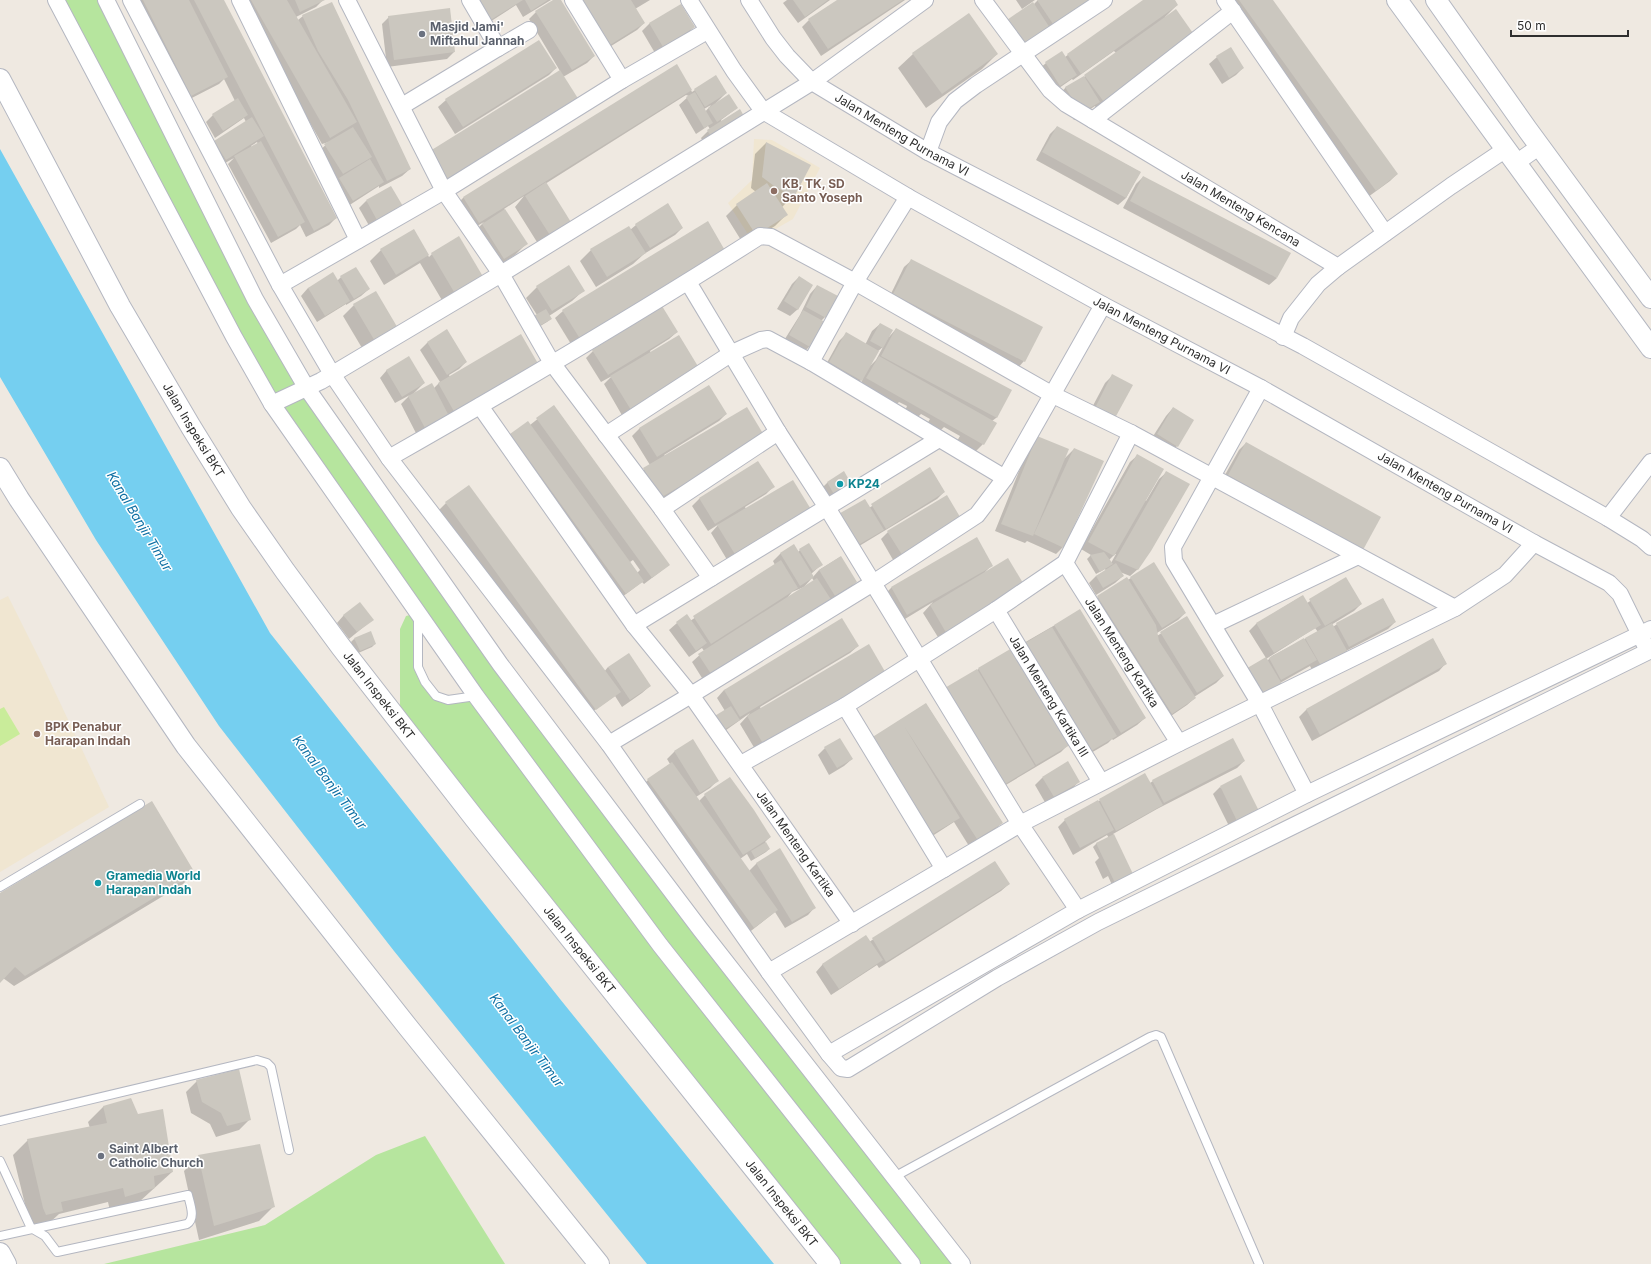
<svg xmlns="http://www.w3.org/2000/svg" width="1651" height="1264" font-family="Inter,sans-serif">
<rect width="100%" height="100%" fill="#efe9e1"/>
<g fill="#f0e6d1">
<path d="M754,139L772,140L820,168L793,219L753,242L728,203L752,180Z"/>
<path d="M8,596L40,660L109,807L0,872V600Z"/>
</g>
<g fill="#b6e59e">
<path d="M56,0H106L306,394L962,1264H832L400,723V629L406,616L418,613V667L436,696L448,700L476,696L234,337Z"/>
<path d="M425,1136L505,1264H104L265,1225L376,1155Z"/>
</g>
<path fill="#c9ec9a" d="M4,707L20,734L0,746V709Z"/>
<path fill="#75cff0" d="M0,149L270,633L560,999L774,1264H647L394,951L219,726L96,540L0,377Z"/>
<g fill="#0003" fill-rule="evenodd">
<path d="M127,0H223L336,218L329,225L306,237L300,225L296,229L271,243L228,164L234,158L218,167L207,149L214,142L246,122L244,118L215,138L206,122L213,115L235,101L224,79L219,84L184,102ZM257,142L258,144L252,148L251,146Z"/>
<path d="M240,0H323L316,7L296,17L298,20L303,16L410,169L402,176L379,188V186L345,208L318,152L329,142L322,144Z"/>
<path d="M465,0H551L523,17L516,5L482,27Z"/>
<path d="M555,0H560L594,56L587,63L563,77L441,187L423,159L560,71L529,19L536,12Z"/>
<path d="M571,0H650L635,9L644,23L637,30L603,51Z"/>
<path d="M787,0H830L798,23L783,3Z"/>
<path d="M839,0H905L821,56L802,27L809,20Z"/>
<path d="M1016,0H1035L1022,9Z"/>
<path d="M1038,0H1105L1049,37L1034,4Z"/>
<path d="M1145,0H1173L1177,5L1165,17L1194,36L1096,108L1095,106L1074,120L1059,95L1066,87L1084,77L1116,53L1114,51L1073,80L1072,79L1052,93L1038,70L1046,63L1062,53L1065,57Z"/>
<path d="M1227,0H1272L1397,174L1390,181L1368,197Z"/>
<path d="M681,5L694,27L687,34L655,53L642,31L649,24Z"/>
<path d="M389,17L454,52L447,59L387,67L382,24Z"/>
<path d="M1231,48L1243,68L1236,75L1222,84L1209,64L1217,57Z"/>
<path d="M913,54H997L982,69L926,108L898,68Z"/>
<path d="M676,66L692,92L695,90L726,93L716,103L737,108L721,120L722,122L705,145L701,138L710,129L708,126L696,134L679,105L689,96L686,95L545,184L572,226L542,250L515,207L524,196L504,209L526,244L515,255L493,269L471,235L484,222L472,229L456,205L463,198ZM711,105L705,112L704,109Z"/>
<path d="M556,68L549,75L455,134L438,107L446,100Z"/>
<path d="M1057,127L1140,172L1126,198L1118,205L1036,160L1050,134Z"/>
<path d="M766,143L793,196L782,207L786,215L775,226L744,245L726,216L737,205L756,192L751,188L755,154Z"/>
<path d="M1143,177L1277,278L1269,285L1123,208L1136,184Z"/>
<path d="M366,201L402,208L371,229L359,208Z"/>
<path d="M707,223L574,349L555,318L563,311Z"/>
<path d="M636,225L682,228L675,235L644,254L633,264L596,287L580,261L591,250L630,230Z"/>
<path d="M413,231L429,257L432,254L484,280L446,307L420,263L384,285L370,261L381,250Z"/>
<path d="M912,260L1024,361L1017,369L887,302L904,267Z"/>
<path d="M341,277L369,289L361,296L346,305V304L317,322L301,296L308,288L337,281Z"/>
<path d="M799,277L798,309L790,316L777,309L792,284Z"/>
<path d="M817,286L825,317L821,321L810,346L802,354L783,342L800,315L810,294Z"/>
<path d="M537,287L584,290L572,301L549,316L551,319L547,322L532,331L537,315L526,298Z"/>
<path d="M354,305L397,330L365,353L343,316Z"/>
<path d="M880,324L889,337L896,329L1010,391L996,418L992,421L983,444L976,451L957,441L960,436L944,427L940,431L927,424L930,419L921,414L917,418L905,411L907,406L899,402L895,406L860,386L863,378L854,387L823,370L839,341L846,334L865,345L872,331ZM883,347L876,360L870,366L877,352Z"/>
<path d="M447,331L466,362L459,369L449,375L450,377L539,367L418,437L401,404L410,395L395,403L380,378L387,370L424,383L413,394L434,388L440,382L420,350L427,343Z"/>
<path d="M677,332L669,339L650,351L651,353L698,368L623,417L604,384L612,376L601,382L586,358L593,351Z"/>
<path d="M1112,376L1107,425L1088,415L1105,383Z"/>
<path d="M554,406L669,565L644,584L642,582L618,600L504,442L511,434L530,425ZM633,560L640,570L637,573L630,562Z"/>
<path d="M1173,408L1177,446L1170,454L1150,441L1166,416Z"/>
<path d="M726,414L719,421L664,455L665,456L756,444L653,504L636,476L650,465L632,436L640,428Z"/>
<path d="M1038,437L1063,460L1074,449L1063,547L1056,554L1027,541L1025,543L995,531L1030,444Z"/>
<path d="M1246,443L1362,549L1221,482L1239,450Z"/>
<path d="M1138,455L1145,501H1146L1159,479L1167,472L1138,569L1130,576L1120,572L1123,576L1115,583L1096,595L1089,583L1096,576L1106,571L1105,569L1096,574L1087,559L1091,555L1081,549L1130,462ZM1115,554H1116L1111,563L1109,560Z"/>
<path d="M758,462L773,487L766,494L745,507L746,509L803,518L729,563L711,533L719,524L708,531L692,506L699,499Z"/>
<path d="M930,469L944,492L937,499L846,554L828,524L869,508Z"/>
<path d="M844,473L852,487L829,504L820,490L827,483Z"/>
<path d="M947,496L896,565L881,539L888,532Z"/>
<path d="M446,503L604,672L608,667L650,686L642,693L622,707L615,696L592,712L439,510Z"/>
<path d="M976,539L992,565L986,571L941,642L923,613L933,602L900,622L884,595L891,588Z"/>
<path d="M794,546L798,552L800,550L821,565L811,574L813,577L819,570L840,557L856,582L849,589L707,686L692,662L704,651L702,648L689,657L669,630L677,623L690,621L775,565L773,561L780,554ZM812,578L814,581L787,598L792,592L804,587Z"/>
<path d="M1131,578L1185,613L1178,620L1157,633V636L1186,617L1223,676L1216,683L1194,697L1195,698L1187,705L1165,720L1091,604L1098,597Z"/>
<path d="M1346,579L1361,604L1354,611L1331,625L1333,627L1337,624L1383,599L1395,622L1388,629L1346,651L1349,656L1342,663L1316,677L1310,666L1280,683L1273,691L1252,703L1238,678L1245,670L1266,658L1249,631L1256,624L1302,596L1307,603ZM1315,628L1318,632L1272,656L1267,661L1266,659Z"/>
<path d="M344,615L372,620L349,639L337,623Z"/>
<path d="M1055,625L1145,718L1137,725L1113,740L1112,739L1108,743L1079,760L1069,744L1061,752L994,792L977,670Z"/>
<path d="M354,639L375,644L372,647L356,654L351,642Z"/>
<path d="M1433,640L1446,663L1439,671L1312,741L1299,717L1306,710Z"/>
<path d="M858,646L850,653L760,707L761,709L886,675L758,754L740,724L750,713L715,738L725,711L717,698L724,690Z"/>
<path d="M926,704L1002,823L994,830L969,846L954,822L923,842L872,739Z"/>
<path d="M692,741L717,781L710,788L696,797L699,801L705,795L770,837L765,842L769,849L766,852L751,861L747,854L740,859L749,871L757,863L815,907L808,915L785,928L775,912L747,934L641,787L648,780L670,764L667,759L674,752Z"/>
<path d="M825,748L852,759L844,766L829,775L818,755Z"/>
<path d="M1244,761L1237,768L1157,809L1113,834L1132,874L1112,885L1108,876L1103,879L1095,862L1099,858L1093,847L1097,843L1109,838L1107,835L1073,855L1058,827L1065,820L1145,775L1150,783L1153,781Z"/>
<path d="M1042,778L1079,781L1072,789L1046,804L1035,785Z"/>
<path d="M1220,787L1258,812L1231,830L1213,794Z"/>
<path d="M995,862L1009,884L1001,891L879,968L877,965L831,995L816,972L823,964L869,942Z"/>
<path d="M194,873L183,884L14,986L3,978L0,981V894Z"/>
<path d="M197,1081L250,1119L239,1130L216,1137L210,1124L191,1113L186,1092Z"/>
<path d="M131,1099L137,1115L172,1172L139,1202L110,1211L108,1202L59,1214L47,1225L31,1229L13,1155L28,1140L90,1128L88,1122L103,1107Z"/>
<path d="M199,1156L274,1206L259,1221L199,1240L184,1171Z"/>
</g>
<g fill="#cbc7bf">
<path d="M143,0H189L228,77L191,96Z"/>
<path d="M194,0H224L337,218L314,231Z"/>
<path d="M251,0H287L357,122L330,138Z"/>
<path d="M295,0H325L300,12Z"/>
<path d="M477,0H523L489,21Z"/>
<path d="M525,0H548L531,11Z"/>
<path d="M553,0H561L595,56L572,70L535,11Z"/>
<path d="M582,0H631L645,23L610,45Z"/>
<path d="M793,0H828L805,17Z"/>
<path d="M837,0H903L828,49L808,19Z"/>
<path d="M1037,0H1102L1057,30Z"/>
<path d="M1143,0H1175L1178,5L1081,74L1067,54Z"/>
<path d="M1239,0H1273L1398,174L1376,191Z"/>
<path d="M332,2L411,169L387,181L348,100L318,51L302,15Z"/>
<path d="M1033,2L1050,28L1021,47L1004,22Z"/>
<path d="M681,4L695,27L663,47L649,23Z"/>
<path d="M450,8L455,52L394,60L388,16Z"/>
<path d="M1176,9L1195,36L1104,102L1084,75Z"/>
<path d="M969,13L998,54L942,94L912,53Z"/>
<path d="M539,40L557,68L463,127L445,99Z"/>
<path d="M1231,47L1244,68L1229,78L1216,56Z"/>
<path d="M1062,51L1077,75L1060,86L1045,62Z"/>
<path d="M677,64L692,90L479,223L463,197Z"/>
<path d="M560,70L579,100L449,181L430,151Z"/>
<path d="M716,75L727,93L705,107L694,89Z"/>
<path d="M1084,76L1100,102L1081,113L1065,87Z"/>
<path d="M695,92L713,123L704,128L686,97Z"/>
<path d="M729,94L738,108L717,122L708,108Z"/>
<path d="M238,98L248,115L223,131L212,114Z"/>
<path d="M740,109L745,118L712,138L707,130Z"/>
<path d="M252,117L264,136L226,160L214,141Z"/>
<path d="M1057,126L1141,172L1126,198L1042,152Z"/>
<path d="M353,127L372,157L343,174L324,144Z"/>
<path d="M261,141L305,222L278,237L234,156Z"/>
<path d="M766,142L811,165L794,197L774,186L762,177Z"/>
<path d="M370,159L384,182L353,201L339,178Z"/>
<path d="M1143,176L1291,253L1277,278L1130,201Z"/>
<path d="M546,182L574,227L553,240L525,196Z"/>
<path d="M767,183L788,215L756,235L736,204Z"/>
<path d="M391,186L404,208L378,222L366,200Z"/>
<path d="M668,203L683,228L650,248L635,224Z"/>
<path d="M505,209L528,244L504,259L482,224Z"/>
<path d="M708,221L727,254L582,342L562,310Z"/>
<path d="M629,226L646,253L607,277L590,249Z"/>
<path d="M414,229L429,255L396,275L380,249Z"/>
<path d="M459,236L485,280L457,297L431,253Z"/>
<path d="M911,259L1043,327L1025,362L893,294Z"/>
<path d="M569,265L585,291L552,311L536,286Z"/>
<path d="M356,267L370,289L354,299L340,276Z"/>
<path d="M333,272L350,301L325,316L308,288Z"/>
<path d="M799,276L813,285L798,310L784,301Z"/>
<path d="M817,285L838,296L826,318L806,307Z"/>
<path d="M376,291L399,330L376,343L353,304Z"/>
<path d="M662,306L678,332L608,375L592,350Z"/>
<path d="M546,309L552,319L535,328L530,318Z"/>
<path d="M803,310L825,322L810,347L789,335Z"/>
<path d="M880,323L893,330L883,348L870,341Z"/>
<path d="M896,328L1012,390L997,418L881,356Z"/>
<path d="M447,329L467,362L447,375L427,342Z"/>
<path d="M846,332L879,351L862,381L829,362Z"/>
<path d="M521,334L540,367L456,415L438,383Z"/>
<path d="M679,335L699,368L631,410L610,376Z"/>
<path d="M409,356L425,383L402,397L386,370Z"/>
<path d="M879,356L997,423L984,445L866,378Z"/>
<path d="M1112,374L1133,385L1115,418L1095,408Z"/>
<path d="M432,383L450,418L426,430L408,396Z"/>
<path d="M709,385L727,414L657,457L639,428Z"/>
<path d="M554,405L670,565L652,578L536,418Z"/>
<path d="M747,407L765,437L660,498L643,468Z"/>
<path d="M1173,407L1194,420L1178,447L1157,434Z"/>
<path d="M528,421L644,581L626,594L510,434Z"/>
<path d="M1037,436L1069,449L1033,536L1001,524Z"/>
<path d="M1246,442L1381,517L1363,550L1228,475Z"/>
<path d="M1074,448L1104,461L1064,548L1034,534Z"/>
<path d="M1137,454L1164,469L1114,556L1088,542Z"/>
<path d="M758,461L775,487L715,524L699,498Z"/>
<path d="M930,467L945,492L886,529L871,504Z"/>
<path d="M844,471L853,487L836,498L827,482Z"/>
<path d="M1166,471L1190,484L1151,551L1138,570L1115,560Z"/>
<path d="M793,480L812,511L736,556L717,525Z"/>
<path d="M469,485L621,692L596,710L445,502Z"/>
<path d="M947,495L963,522L904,558L887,531Z"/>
<path d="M865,499L884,530L853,548L835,516Z"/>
<path d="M977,537L993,566L907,615L891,587Z"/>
<path d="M809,543L823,565L813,571L799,549Z"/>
<path d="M794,544L814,577L800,586L780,553Z"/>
<path d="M1104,552L1113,564L1100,572L1090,555Z"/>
<path d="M841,556L857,582L835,596L819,570Z"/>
<path d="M1008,558L1026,588L948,636L930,605Z"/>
<path d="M781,560L798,588L711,644L693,616Z"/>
<path d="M1154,562L1186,613L1162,628L1130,577Z"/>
<path d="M1116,563L1124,576L1103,588L1096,576Z"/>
<path d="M1127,577L1156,625L1159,641L1196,698L1172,714L1097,596Z"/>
<path d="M1346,577L1362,604L1325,626L1309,599Z"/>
<path d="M817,578L834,604L715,680L698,654Z"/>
<path d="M1303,595L1321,625L1274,653L1256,623Z"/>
<path d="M1383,598L1396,622L1349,647L1336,623Z"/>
<path d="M360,602L374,620L357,632L343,615Z"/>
<path d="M1080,609L1146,718L1121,733L1054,625Z"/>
<path d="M687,614L707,643L696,651L676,622Z"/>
<path d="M1187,616L1224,676L1197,693L1160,632Z"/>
<path d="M842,618L859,646L740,717L724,690Z"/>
<path d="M1332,623L1350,656L1324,671L1305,638Z"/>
<path d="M1052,627L1117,736L1086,754L1022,645Z"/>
<path d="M371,631L376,644L360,651L354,638Z"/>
<path d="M1304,638L1317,660L1281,680L1269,658Z"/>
<path d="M1433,638L1447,664L1320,735L1306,709Z"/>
<path d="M869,644L887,675L765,747L747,716Z"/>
<path d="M1012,648L1070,745L1036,765L978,668Z"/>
<path d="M629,653L651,686L630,700L608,667Z"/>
<path d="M1266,657L1282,684L1260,697L1244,670Z"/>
<path d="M977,669L1035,766L1002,786L943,689Z"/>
<path d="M926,703L1003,823L977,839L904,726L960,818L931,835L871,738Z"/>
<path d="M731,706L740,720L722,731L713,717Z"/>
<path d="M840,738L853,759L837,768L824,747Z"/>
<path d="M1233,738L1245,761L1164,803L1152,780Z"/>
<path d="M693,739L719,781L700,793L674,751Z"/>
<path d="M1068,761L1080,782L1054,797L1042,777Z"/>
<path d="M672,762L778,910L754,928L647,779Z"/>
<path d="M1145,773L1163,805L1116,831L1099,799Z"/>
<path d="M1241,775L1260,813L1238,823L1220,786Z"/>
<path d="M730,777L754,810L771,837L743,855L704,794Z"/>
<path d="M1098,800L1114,830L1080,848L1064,819Z"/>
<path d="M152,801L195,873L25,976L15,967L0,983V893Z"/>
<path d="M1114,834L1133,874L1115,883L1096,843Z"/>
<path d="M766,842L770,849L755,858L751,851Z"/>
<path d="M780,848L816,908L792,922L756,863Z"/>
<path d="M995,861L1010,884L886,962L872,938Z"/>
<path d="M866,935L883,960L839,989L822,964Z"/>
<path d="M239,1069L251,1120L227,1126L221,1113L202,1102L196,1080Z"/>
<path d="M131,1098L138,1114L163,1109L173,1172L154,1176L155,1188L125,1197L123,1188L61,1202L63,1211L46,1215L43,1208L27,1139L107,1123L103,1106Z"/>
<path d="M260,1144L275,1207L214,1226L198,1155Z"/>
</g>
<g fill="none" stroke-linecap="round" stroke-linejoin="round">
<g stroke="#b4b7c1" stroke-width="10">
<g id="service">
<path d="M418,617V667L425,682L436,696L448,700L476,696"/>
<path d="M0,887L140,804"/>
<path d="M0,1121L257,1060L267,1063L271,1067L289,1150"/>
<path d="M0,1161L31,1228L45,1236L57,1252L187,1224C196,1218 190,1204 188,1195L0,1236"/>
<path d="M894,1177L1150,1037L1156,1035L1161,1037L1259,1264"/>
</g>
</g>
<g stroke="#b4b7c1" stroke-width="18">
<g id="minor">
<path d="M56,0L234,337L272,404L476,696L660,945L912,1264"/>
<path d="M106,0L255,299L306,387L500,664L700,929L962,1264"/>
<path d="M131,0L280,285L332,374L389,458L609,744L769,972L1020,824L1179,743L1455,608L1505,575L1534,543"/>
<path d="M240,0L358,240"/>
<path d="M347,0L444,191L501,274L552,363L662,509L711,578"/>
<path d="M573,0L622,80"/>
<path id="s1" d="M689,0L734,71L763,111L908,197L1103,305L1261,388L1534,543L1609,583L1620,594L1648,651"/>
<path id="s2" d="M749,0L773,38L787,56L812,82L928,152L1303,346L1608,518L1642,539L1651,547"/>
<path id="s3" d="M983,0L1050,90L1066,104L1338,267L1451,186L1506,149"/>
<path d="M1225,0L1385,233"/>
<path d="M498,48L529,30"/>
<path d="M402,106L498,48L470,0"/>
<path d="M1093,120L1233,11"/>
<path d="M928,152L939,122L955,101L976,85L1104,0"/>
<path d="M1516,163L1540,146"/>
<path d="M688,282L778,432L826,506L1020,824L1078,910"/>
<path d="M280,285L444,191L622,80L707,31"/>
<path d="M1283,337L1291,318L1318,284L1338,267"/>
<path d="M811,362L855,282L908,197"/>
<path d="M1261,388L1173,547L1174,561L1260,704L1307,794"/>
<path d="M272,404L321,381L501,274L812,82L925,0"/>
<path id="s4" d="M480,406L634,625L691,695L852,924"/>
<path d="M606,435L732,353L761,340L768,339L811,362L1005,478"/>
<path d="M389,458C514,387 638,314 760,236L771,237L855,282L1053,395L1131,433L1455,608"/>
<path d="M662,509L778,432"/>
<path d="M1608,518L1651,462"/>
<path id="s5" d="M1065,563L1179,743"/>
<path id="s6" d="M996,610L1101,782"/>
<path d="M634,625L939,439"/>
<path d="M1213,625L1358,556"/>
<path d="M845,706L944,869"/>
<path d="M609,744L691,695L873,583L977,515L1005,478L1103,305"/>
<path d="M741,764L845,706L996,610L1065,563L1131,433"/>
<path d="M769,972L829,1054L841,1068L848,1069L997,978L1098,922L1651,650"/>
<path d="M829,1054L1078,910L1307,794L1651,629"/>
</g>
</g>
<g stroke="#b4b7c1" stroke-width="22">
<g id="tertiary">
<path d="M1397,0L1651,348"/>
<path d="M1436,0L1527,129L1651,298"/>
<path id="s7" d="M0,79L120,306L191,427L241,508L285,571L341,647L475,819L830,1264"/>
<path d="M0,468L19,499L186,746L407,1026L599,1264"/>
<path d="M0,1253L6,1264"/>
</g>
</g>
<use href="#service" stroke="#fff" stroke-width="8"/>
<use href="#minor" stroke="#fff" stroke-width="16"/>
<use href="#tertiary" stroke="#fff" stroke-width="20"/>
</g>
<g fill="#6b7280" stroke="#fff" stroke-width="1.5">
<circle cx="422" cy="34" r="4"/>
<circle cx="101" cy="1156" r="4"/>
</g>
<g fill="#8d6e63" stroke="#fff" stroke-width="1.5">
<circle cx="774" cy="191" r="4"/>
<circle cx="37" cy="734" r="4"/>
</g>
<g fill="#0f9aa8" stroke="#fff" stroke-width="1.5">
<circle cx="840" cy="484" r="4"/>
<circle cx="98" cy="883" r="4"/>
</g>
<g text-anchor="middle" stroke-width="3" stroke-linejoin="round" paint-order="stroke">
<g font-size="12" font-weight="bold" fill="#5b616d" stroke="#fff" text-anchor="start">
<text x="430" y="31">Masjid Jami'<tspan x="430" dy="14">Miftahul Jannah</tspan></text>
<text x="109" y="1153">Saint Albert<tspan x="109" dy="14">Catholic Church</tspan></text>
</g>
<g font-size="12" fill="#2e2e2e" stroke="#fff">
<text dy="4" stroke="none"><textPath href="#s2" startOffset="208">Jalan Menteng Purnama VI</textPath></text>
<text dy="4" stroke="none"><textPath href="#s3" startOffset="337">Jalan Menteng Kencana</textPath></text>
<text dy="4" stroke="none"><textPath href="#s1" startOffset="591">Jalan Menteng Purnama VI</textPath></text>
<text dy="4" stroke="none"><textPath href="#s7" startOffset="401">Jalan Inspeksi BKT</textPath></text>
<text dy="4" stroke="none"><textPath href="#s1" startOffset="915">Jalan Menteng Purnama VI</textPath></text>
<text dy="4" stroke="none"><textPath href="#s5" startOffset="106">Jalan Menteng Kartika</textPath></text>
<text dy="4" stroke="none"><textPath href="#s7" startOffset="725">Jalan Inspeksi BKT</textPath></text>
<text dy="4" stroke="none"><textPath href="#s6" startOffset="101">Jalan Menteng Kartika III</textPath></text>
<text dy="4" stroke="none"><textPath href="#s4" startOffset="540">Jalan Menteng Kartika</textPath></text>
<text dy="4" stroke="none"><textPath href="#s7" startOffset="1049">Jalan Inspeksi BKT</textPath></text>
<text dy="4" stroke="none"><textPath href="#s7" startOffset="1373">Jalan Inspeksi BKT</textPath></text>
</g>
<g font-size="12" font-weight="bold" fill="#785e54" stroke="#fff" text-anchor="start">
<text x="782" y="188">KB, TK, SD<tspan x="782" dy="14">Santo Yoseph</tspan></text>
<text x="45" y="731">BPK Penabur<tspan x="45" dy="14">Harapan Indah</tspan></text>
</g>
<g font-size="12" font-weight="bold" fill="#0d838f" stroke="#fff" text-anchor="start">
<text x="848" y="488">KP24</text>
<text x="106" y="880">Gramedia World<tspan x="106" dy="14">Harapan Indah</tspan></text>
</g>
<g font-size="13" font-style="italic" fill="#0d6fa3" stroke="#fff">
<text transform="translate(140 521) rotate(59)" y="5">Kanal Banjir Timur</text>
<text transform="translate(330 782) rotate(53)" y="5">Kanal Banjir Timur</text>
<text transform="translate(527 1040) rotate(53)" y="5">Kanal Banjir Timur</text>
</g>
</g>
<path d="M1511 30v6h117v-6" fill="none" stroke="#2e2e2e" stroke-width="2"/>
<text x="1517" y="30" font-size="12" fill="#2e2e2e" stroke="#ffffff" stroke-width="3" paint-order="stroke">50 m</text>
</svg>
